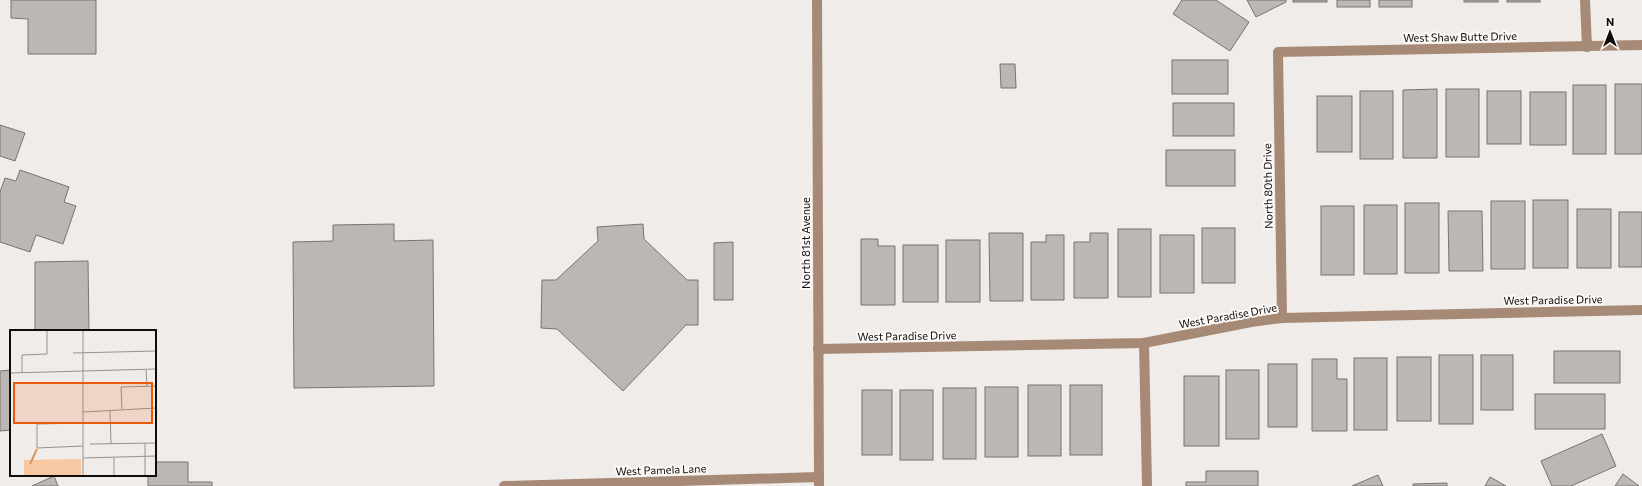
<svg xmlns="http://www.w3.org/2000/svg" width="1642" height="486" font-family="Commissioner,sans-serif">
<rect width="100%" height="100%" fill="#efece9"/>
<g fill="#bab7b4" stroke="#777472">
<path d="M11,0H96V54H28V19L11,18Z"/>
<path d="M1182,0H1216L1249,22L1230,51L1173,14Z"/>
<path d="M1247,0H1286V2L1256,17Z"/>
<rect x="1293" y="0" width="34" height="2"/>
<rect x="1337" y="0" width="33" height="7"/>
<rect x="1379" y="0" width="33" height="7"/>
<rect x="1464" y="0" width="34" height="2"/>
<rect x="1507" y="0" width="33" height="2"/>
<rect x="1172" y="60" width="56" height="34"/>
<path d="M1000,64H1015L1016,88H1001Z"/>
<rect x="1615" y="84" width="27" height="70"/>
<rect x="1573" y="85" width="33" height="69"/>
<path d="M1437,89V158H1403V90Z"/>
<rect x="1446" y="89" width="33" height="68"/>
<rect x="1360" y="91" width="33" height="68"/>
<rect x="1487" y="91" width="34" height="53"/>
<rect x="1530" y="92" width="36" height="53"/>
<rect x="1317" y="96" width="35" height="56"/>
<rect x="1173" y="103" width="61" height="33"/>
<path d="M0,125L25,133L15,161L0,156Z"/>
<rect x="1166" y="150" width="69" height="36"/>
<path d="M20,170L69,187L64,202L76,206L63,244L36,235L30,252L0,242V192L5,178L16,181Z"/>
<rect x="1533" y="200" width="35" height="68"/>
<rect x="1491" y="201" width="34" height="68"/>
<rect x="1405" y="203" width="34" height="70"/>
<rect x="1364" y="205" width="33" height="69"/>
<rect x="1321" y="206" width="33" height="69"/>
<rect x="1577" y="209" width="34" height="59"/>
<path d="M1448,211H1482L1483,271H1449Z"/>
<rect x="1619" y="212" width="23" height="55"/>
<path d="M394,224V241L433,240L434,386L294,388L293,242L333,241V225Z"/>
<path d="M643,224L644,239L687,280H698V325H686L623,391L557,329L541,328L542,280H556L598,241L597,227Z"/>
<rect x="1202" y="228" width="33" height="55"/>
<rect x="1118" y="229" width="33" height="68"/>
<path d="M989,233H1023V301H990Z"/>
<path d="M1090,233H1108V298H1074V242H1090Z"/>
<path d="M1046,235H1064V300H1031V242H1046Z"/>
<rect x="1160" y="235" width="34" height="58"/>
<path d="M861,239H878V246H895V305H861Z"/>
<rect x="946" y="240" width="34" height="62"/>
<path d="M733,242V300H714V243Z"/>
<rect x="903" y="245" width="35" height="57"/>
<path d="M88,261L89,331H35V262Z"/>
<rect x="1554" y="351" width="66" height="32"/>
<rect x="1439" y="355" width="34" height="69"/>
<rect x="1481" y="355" width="32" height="55"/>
<rect x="1397" y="357" width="34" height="64"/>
<rect x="1354" y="358" width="33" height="72"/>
<path d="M1312,359H1337V379H1347V431H1312Z"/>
<rect x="1268" y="364" width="29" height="63"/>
<path d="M11,370V430L0,431V371Z"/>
<rect x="1226" y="370" width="33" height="69"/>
<rect x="1184" y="376" width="35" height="70"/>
<rect x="1028" y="385" width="33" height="71"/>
<rect x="1070" y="385" width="32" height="70"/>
<rect x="985" y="387" width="33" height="70"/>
<rect x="943" y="388" width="33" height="71"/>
<rect x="862" y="390" width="30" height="65"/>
<rect x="900" y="390" width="33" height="70"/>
<rect x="1535" y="394" width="70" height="35"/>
<path d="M1602,434L1616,466L1571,486H1552L1541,461Z"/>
<path d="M155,462H188V482H212V486H148V475H155Z"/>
<path d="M1206,471H1258V486H1186V482H1206Z"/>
<path d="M1623,474L1639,486H1615Z"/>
<path d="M1378,475L1383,486H1352Z"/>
<path d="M54,476L58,486H32Z"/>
<path d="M1490,477L1506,486H1485Z"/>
<path d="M1447,483V486H1413V484Z"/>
</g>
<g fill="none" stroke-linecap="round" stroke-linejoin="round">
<g stroke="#a78a75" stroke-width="10">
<path d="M817,0L819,486"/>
<path d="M1585,0L1587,47"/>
<path d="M1282,318L1278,52L1642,45"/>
<path d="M1144,343L1147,486"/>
<path d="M818,349L1144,343L1251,322L1282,318L1642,310"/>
<path d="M504,486L819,477"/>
</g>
</g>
<g text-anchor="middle" stroke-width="4" stroke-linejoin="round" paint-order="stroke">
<g font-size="11" fill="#0e0d0c" stroke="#fdf9f6">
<text transform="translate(1460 37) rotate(-1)" y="4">West Shaw Butte Drive</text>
<text transform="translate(1268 186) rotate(-91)" y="4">North 80th Drive</text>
<text transform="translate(806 243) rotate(-90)" y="4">North 81st Avenue</text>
<text transform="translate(1553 300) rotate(-1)" y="4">West Paradise Drive</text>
<text transform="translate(1228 316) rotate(-10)" y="4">West Paradise Drive</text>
<text transform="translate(907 336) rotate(-1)" y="4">West Paradise Drive</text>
<text transform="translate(661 470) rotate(-2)" y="4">West Pamela Lane</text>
</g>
</g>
<g transform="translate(10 330)">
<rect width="146" height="146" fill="#efece9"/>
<path d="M71,129V146H14V130Z" fill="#f8c8a2"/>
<path fill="none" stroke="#d79662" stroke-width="2" d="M20,134L27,119"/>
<path fill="none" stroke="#959391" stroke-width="1" d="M73,0V146M63,23L146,21M136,40L137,57M0,43L146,39M12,43V25L37,24V0M112,79L111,57L146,56M100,81L101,114M73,82L146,78M73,93L27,94V118L73,116M135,113V146M80,114L146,113M73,128L146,126M104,128V146"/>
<path fill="#e8590c" fill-opacity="0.15" stroke="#e8590c" stroke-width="2" d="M4,53H142V93H4Z"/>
<rect width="146" height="146" fill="none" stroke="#0e0d0c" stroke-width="2"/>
</g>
<g transform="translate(1610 32)" stroke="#fdf9f6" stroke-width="3" paint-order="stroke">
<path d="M0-3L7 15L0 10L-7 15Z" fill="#0e0d0c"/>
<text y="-6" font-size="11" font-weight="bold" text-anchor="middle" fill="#0e0d0c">N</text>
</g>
</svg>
